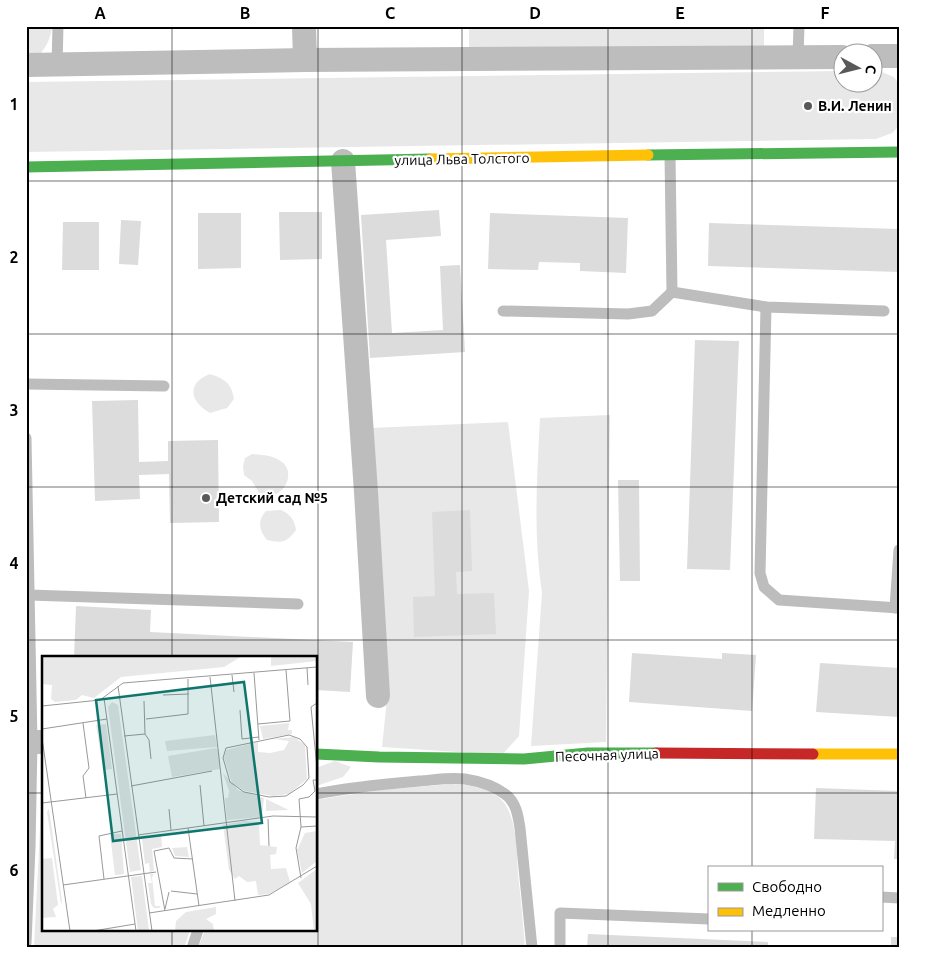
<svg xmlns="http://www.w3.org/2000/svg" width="925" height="974" font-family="Ubuntu,sans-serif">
<rect width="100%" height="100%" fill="#fff"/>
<g fill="#e8e8e8">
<path d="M26,26H52C51,37 47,46 40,54H26Z"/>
<path d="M469,26H764V48L469,49Z"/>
<path d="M873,70H877L894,77L899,84V126L892,133L876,139L26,152V82L842,71V82H872Z"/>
<path d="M210,374C225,379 231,383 234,399L227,408L210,413C190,402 186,383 210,374Z"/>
<path d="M610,415L606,742L531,746L542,593C533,535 537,476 540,418Z"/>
<path d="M508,422L529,591L519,736L502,755L382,747L387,699L371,428Z"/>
<path d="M252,454C263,455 274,455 282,462C295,472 286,494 271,495C268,495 263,493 259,493L252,481L244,475L243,466L245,458Z"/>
<path d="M281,510C291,515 294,519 296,530C286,543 283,543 267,540C259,530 257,521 266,511Z"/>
<path d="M335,761L351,767L343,777L316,786V768Z"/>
<path d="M44,774V930H190L184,948H34L42,788Z"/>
<path d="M452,784C470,785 494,788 505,804C517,822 517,854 518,875C521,899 523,924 525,948H198L205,930H316V800L380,790Z"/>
</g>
<g fill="#dcdcdc">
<path d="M439,210L441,236L386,240L392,333L443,330L440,266L460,265L465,352L370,358L361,215Z"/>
<path d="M279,212H322V259L280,260Z"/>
<path d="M198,213H241V268L198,269Z"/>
<path d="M490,213L628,218L626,273L580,271V263L539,262L538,270L488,269Z"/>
<path d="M121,220L141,221L138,265L119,264Z"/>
<path d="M63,222H99V270H62Z"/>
<path d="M709,223L899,229V272L708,266Z"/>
<path d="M695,340L739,341L730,570L687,569Z"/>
<path d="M138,400L139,462L168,461V441L218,440L219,522L170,523L169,474L139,475L140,499L95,501L92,401Z"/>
<path d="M618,480H639L640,581H620Z"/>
<path d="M470,510L472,571L456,572L457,594L494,593L496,634L414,637L413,597L435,596L432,512Z"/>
<path d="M76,606L151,610L150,632L353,642L350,692L316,690V658H74Z"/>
<path d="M632,653L722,659V653L756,655L752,711L629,702Z"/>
<path d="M820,663L899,668V717L816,712Z"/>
<path d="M816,788L899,791V859H894L895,841L814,839Z"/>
<path d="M588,934L768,942V948H587Z"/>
<rect x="891" y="937" width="8" height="11"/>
</g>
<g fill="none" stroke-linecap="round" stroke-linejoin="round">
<g stroke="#bdbdbd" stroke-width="11">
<path d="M798,57L799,26"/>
<path d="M57,65L58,26"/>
<path d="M670,155L672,292"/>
<path d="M766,307L760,573L764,587L779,600L899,608"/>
<path d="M503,311L628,314L652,311L672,292L766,307L884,311"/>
<path d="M26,384L164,386"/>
<path d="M26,438L32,742L30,847L26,943"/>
<path d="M29,595L298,604"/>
<path d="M895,608L899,550"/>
<path d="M316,794C350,787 385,784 419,781C434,780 450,777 465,779C478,781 494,786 505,794C516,802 518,815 520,828L532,948"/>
<path d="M881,897L899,898"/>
<path d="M192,948L198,930"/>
<path d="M560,948V913L709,919"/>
</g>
<g stroke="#bdbdbd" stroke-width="24">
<path d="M304,26L305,60"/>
<path d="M872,56H899"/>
<path d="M26,65L305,60L842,57"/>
<path d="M343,161L366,492L378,696"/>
<path d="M26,742H44"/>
</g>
<g stroke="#4caf50" stroke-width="11">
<path d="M648,155L899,152"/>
<path d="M26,167L430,159"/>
<path d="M316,754L379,757L524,759L588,753H656"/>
</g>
<g stroke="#ffc107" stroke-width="11">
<path d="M430,159L648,155"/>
<path d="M813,754H899"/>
</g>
<path stroke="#c62828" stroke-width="11" d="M656,753L813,754"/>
</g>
<path fill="none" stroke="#000" stroke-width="1" stroke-opacity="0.55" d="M172,26V658M318,26V948M462,26V948M608,26V948M752,26V868M26,181H899M26,334H899M26,487H899M26,640H899M26,793H44M316,793H899M172,930V948M752,930V948"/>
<g fill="#595959" stroke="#fff" stroke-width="2">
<circle cx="808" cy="106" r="5"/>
<circle cx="206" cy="498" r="5"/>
</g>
<g text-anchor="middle" stroke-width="4.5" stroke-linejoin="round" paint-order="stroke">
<g font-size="14" font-weight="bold" fill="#000" stroke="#fff" text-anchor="start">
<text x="818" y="111">В.И. Ленин</text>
<text x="216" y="503">Детский сад №5</text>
</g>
<g font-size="14" fill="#000" stroke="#fff">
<text transform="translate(462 159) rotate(-1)" y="5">улица Льва Толстого</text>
<text transform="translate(607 755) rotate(-2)" y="5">Песочная улица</text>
</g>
</g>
<g transform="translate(42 656)">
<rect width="275" height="275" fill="#fff"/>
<path d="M0,0H200L182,11L79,21L52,42L40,39L34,44L13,46L9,43L10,29L0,28ZM275,0V5L229,10V0ZM70,46L76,49L99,214L88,216L66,51ZM247,67L246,74H250V78L221,83L218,70ZM64,68L70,113L61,114L54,69ZM173,79L175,91L125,95L123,85ZM252,81L263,89L265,123L247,138L231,140L203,135L190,127L182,102L184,94L216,86V96L228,97L242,94L247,85L232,83ZM174,92L177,95L178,113L130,121L126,100ZM181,117L196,134L222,142L220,161L185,164L183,142H186L187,135ZM224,143L247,154L224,155ZM7,153L20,245L19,248L5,156ZM202,165L217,166L218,189L235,191L234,198L228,199L229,213L244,212L248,226L227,238L216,239L214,225L205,226L197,220L193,223L187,214L181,169ZM275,175V205L260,217L255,194L263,177ZM68,178H79L82,218L73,219ZM119,178L120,191L110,193L112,215L108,216L107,207L103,208L100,183ZM145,191L147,201L133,200L130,192ZM10,202L16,249L11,253L14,261L0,262V203ZM275,213V275H272L269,248L256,227ZM108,218H112L110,221L113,250H119L117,252H112L109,248L106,227H110ZM100,220L107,275H96L89,221ZM174,251V258L164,263L171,268L172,275H133L134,265L144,256Z" fill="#e8e8e8"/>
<path fill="none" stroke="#999" stroke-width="1" d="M265,12L266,29M212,17L217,84M190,19L192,36M168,21L193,245M76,30L110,275M121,39L147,38M62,42L94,275M102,45L103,78L107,84L109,103M275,47L269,51L275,112M0,50L58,44L81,27L275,11M198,54L200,83L217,81M104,63L146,58V23M41,67L47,112L41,120L44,142M216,68L248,65L244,14M0,73L65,63M247,79L258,83L265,91L267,122L261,129L244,140L227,141L202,136L188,126L181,102L184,92ZM82,80L103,78M0,82L28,275M275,124H271L273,135L267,141L257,143L259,171L275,170M158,129L162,170M89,130L170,115M0,147L75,138M127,153L129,174M226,163L227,190M259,171L254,192L259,222M146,172L157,250M96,179L231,160L275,161M62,223L57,180L80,175M21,229L114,216M129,235L155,238M123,253L127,236M123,255L112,195L127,192L132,202L151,203M107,257L227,239L275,210M51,275L93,268"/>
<path fill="#0f766e" fill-opacity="0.15" stroke="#0f766e" stroke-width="2.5" d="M202,26L220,167L71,185L54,44Z"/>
<rect width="275" height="275" fill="none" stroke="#000" stroke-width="2.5"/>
</g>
<rect width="925" height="974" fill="none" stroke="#ffffff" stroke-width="55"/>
<rect x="708" y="866" width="175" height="65" fill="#ffffff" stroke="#999999"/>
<rect x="718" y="883" width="25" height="8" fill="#4caf50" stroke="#999999"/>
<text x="752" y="892" font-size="15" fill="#000000">Свободно</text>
<rect x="718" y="908" width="25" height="8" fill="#ffc107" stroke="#999999"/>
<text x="752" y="916" font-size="15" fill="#000000">Медленно</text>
<g transform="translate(858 68) rotate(97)"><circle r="24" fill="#ffffff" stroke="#999999"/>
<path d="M0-4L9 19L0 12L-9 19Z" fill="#595959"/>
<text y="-8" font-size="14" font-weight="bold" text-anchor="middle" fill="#000000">С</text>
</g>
<rect x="28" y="28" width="870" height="918" fill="none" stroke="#000" stroke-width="2"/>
<g font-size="16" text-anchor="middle" font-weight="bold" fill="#000">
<text x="100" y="19">A</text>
<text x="245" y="19">B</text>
<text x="390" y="19">C</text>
<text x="535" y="19">D</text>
<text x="680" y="19">E</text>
<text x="825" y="19">F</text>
<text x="14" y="110">1</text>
<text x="14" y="263">2</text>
<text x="14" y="416">3</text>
<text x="14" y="569">4</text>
<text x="14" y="722">5</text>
<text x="14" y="876">6</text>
</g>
</svg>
